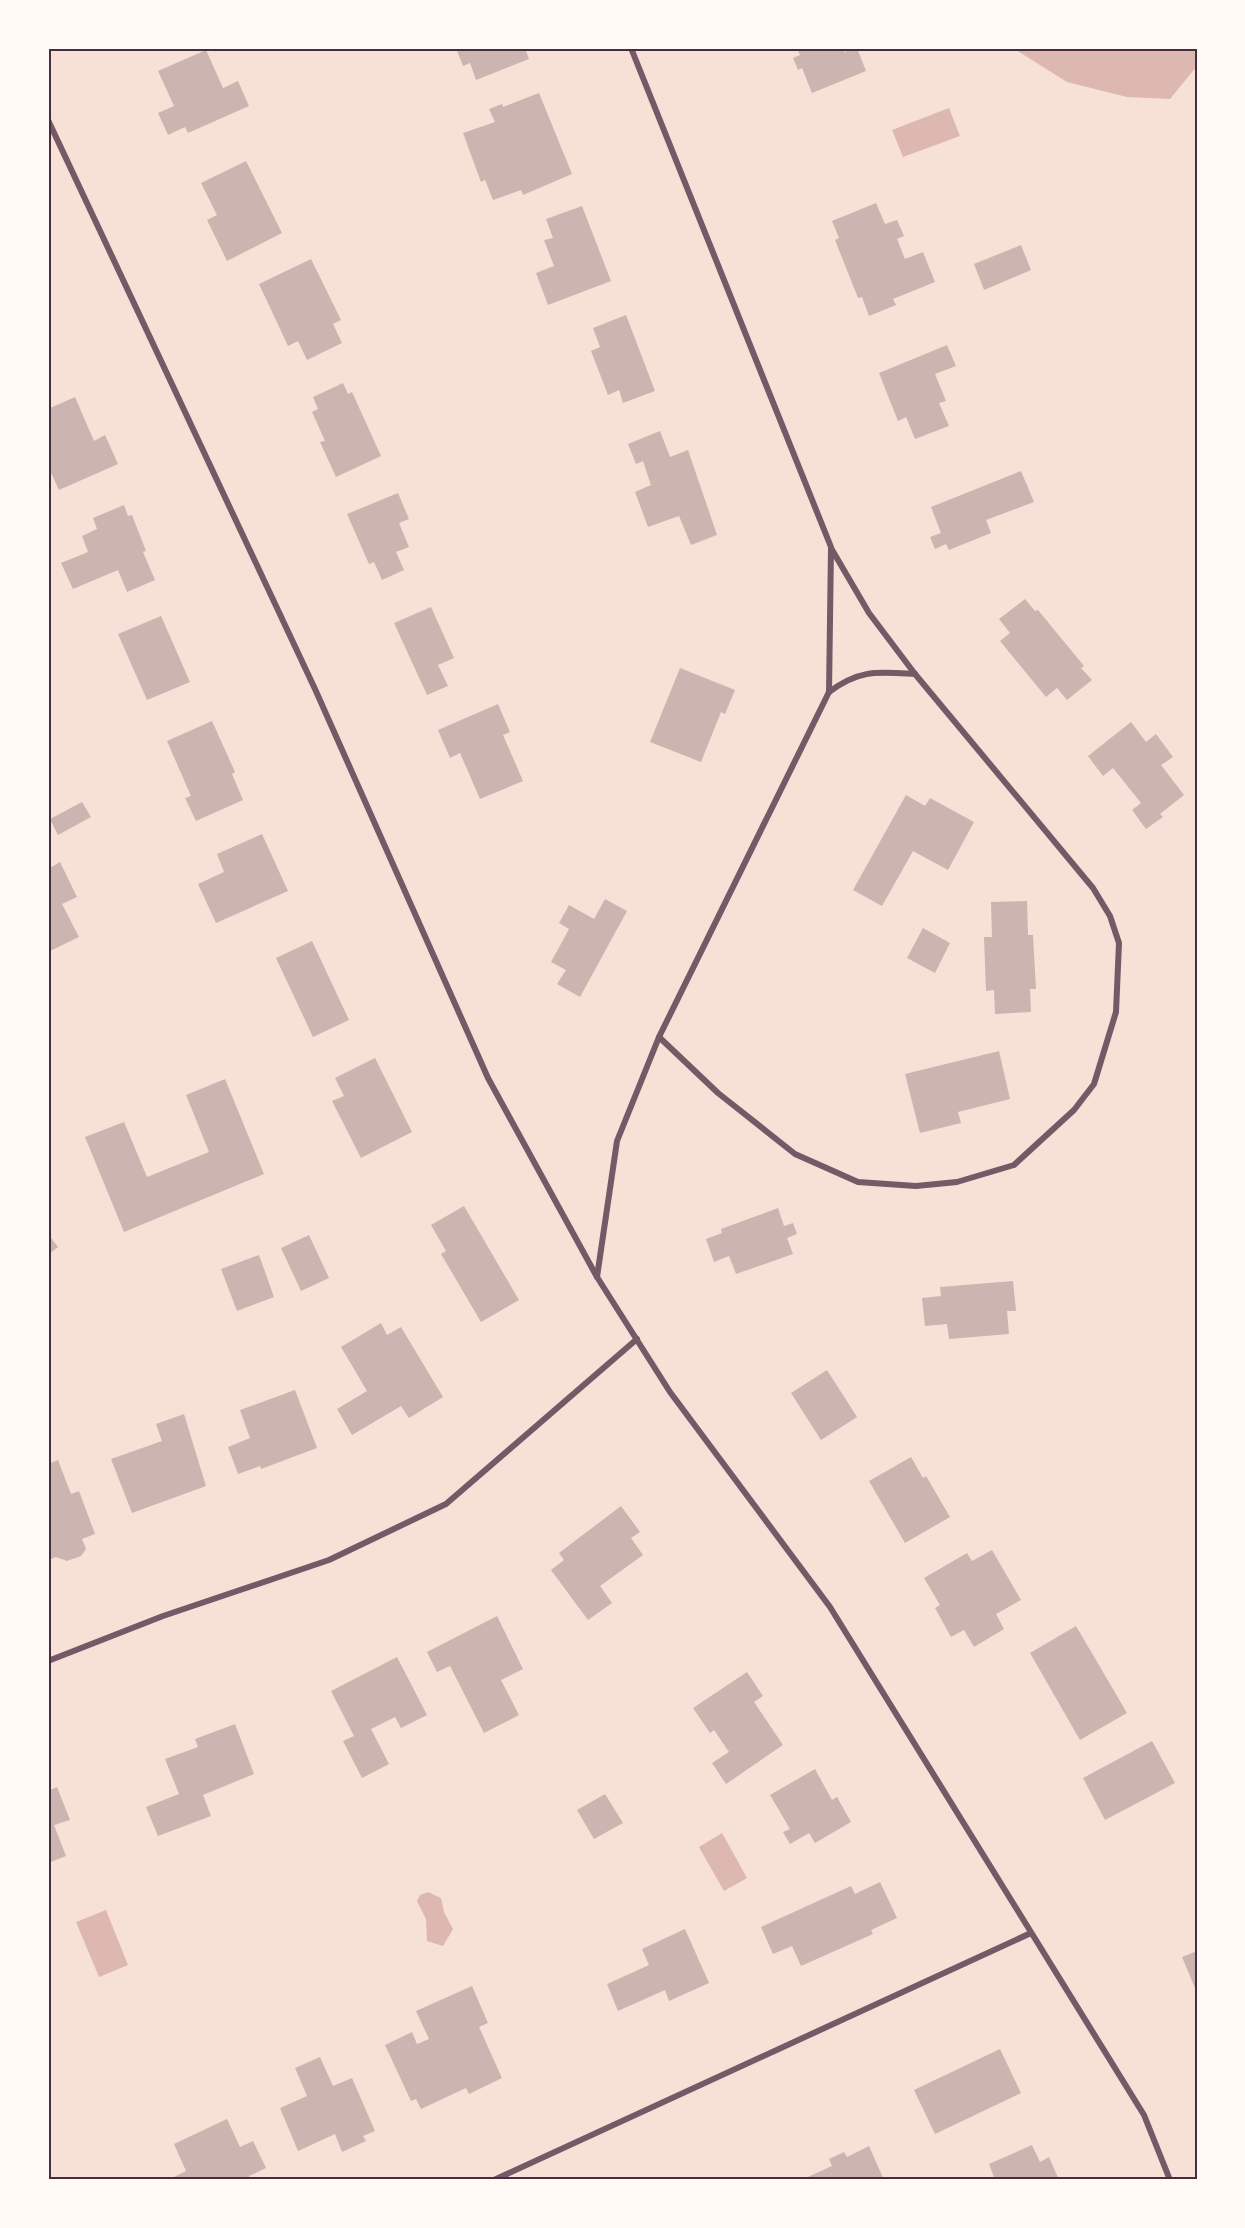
<svg xmlns="http://www.w3.org/2000/svg" width="1245" height="2228" font-family="'Varela Round',sans-serif">
<rect width="100%" height="100%" fill="#f7e1d7"/>
<g fill="#dcb8b0">
<path d="M1013,48H1197V66L1170,99L1127,97L1067,82Z"/>
<path d="M949,108L960,136L903,157L892,130Z"/>
<path d="M722,1833L747,1878L724,1891L699,1847Z"/>
<path d="M428,1892L441,1898L444,1912L453,1929L443,1946L427,1941L426,1919L417,1901L420,1895Z"/>
<path d="M106,1910L128,1965L99,1977L76,1922Z"/>
</g>
<g fill="#ccb4b1">
<path d="M456,48H525L529,59L476,80L470,63L463,66Z"/>
<path d="M797,48H843L844,52L857,48L866,71L812,93L802,68L798,70L793,58L800,55Z"/>
<path d="M206,50L223,88L238,81L249,106L188,133L185,127L168,135L158,113L174,106L158,71Z"/>
<path d="M539,93L572,174L523,195L521,190L493,200L485,180L481,182L463,133L495,122L489,109L502,104L503,107Z"/>
<path d="M246,161L282,233L227,261L207,220L217,215L201,183Z"/>
<path d="M876,203L885,224L897,220L904,236L897,239L905,259L923,252L935,282L893,299L896,305L869,316L862,297L858,298L835,240L839,238L832,221Z"/>
<path d="M582,206L611,281L548,305L536,273L554,266L544,240L553,238L546,219Z"/>
<path d="M1021,245L1031,270L984,290L974,264Z"/>
<path d="M311,259L341,320L333,324L342,343L307,360L298,341L288,346L259,284Z"/>
<path d="M626,315L655,391L623,403L619,390L608,395L591,351L600,347L593,328Z"/>
<path d="M947,345L956,366L935,374L946,401L939,403L949,426L915,439L906,417L898,421L879,373Z"/>
<path d="M343,383L348,394L352,392L381,456L336,477L320,442L325,441L312,412L318,409L313,397Z"/>
<path d="M75,397L94,441L105,435L118,464L59,490L48,466V409Z"/>
<path d="M660,431L670,457L688,450L717,535L691,545L679,516L648,527L635,492L651,485L643,461L636,464L628,444Z"/>
<path d="M1021,471L1034,502L986,520L991,533L949,550L946,544L935,549L930,537L941,533L931,507Z"/>
<path d="M398,493L409,519L399,523L409,547L396,552L404,570L382,580L374,562L369,564L347,514Z"/>
<path d="M124,505L128,516L132,515L146,551L143,552L155,580L127,592L118,570L73,589L61,563L88,552L82,536L97,529L93,518Z"/>
<path d="M1025,599L1035,611L1038,610L1084,666L1081,668L1092,680L1067,700L1057,688L1046,697L1000,641L1010,633L999,619Z"/>
<path d="M431,607L454,658L438,665L448,686L427,695L394,623Z"/>
<path d="M161,616L190,682L147,700L118,634Z"/>
<path d="M680,668L735,690L725,714L721,712L701,762L650,742Z"/>
<path d="M498,704L510,732L503,735L523,781L480,799L460,753L450,758L438,730Z"/>
<path d="M212,721L235,772L232,774L243,800L196,821L185,798L191,796L167,741Z"/>
<path d="M1131,722L1146,742L1156,734L1173,757L1161,765L1184,795L1160,814L1163,817L1146,829L1132,810L1141,803L1113,768L1103,776L1088,756Z"/>
<path d="M906,795L925,806L930,798L974,822L948,870L913,851L882,906L853,890Z"/>
<path d="M82,802L91,817L58,835L50,819Z"/>
<path d="M262,834L288,891L216,923L198,884L224,872L217,854Z"/>
<path d="M60,862L77,897L62,904L79,937L48,952V869Z"/>
<path d="M605,899L627,911L580,997L557,984L566,970L551,962L569,929L559,923L569,905L594,919Z"/>
<path d="M1027,901L1028,935H1033L1036,989H1030L1031,1012L995,1014L994,990L986,991L984,937H992L991,902Z"/>
<path d="M923,928L950,943L935,973L907,958Z"/>
<path d="M312,941L349,1020L313,1037L276,958Z"/>
<path d="M999,1051L1010,1099L958,1112L961,1123L920,1133L905,1074Z"/>
<path d="M375,1058L412,1132L361,1158L332,1101L344,1096L335,1078Z"/>
<path d="M225,1079L264,1174L124,1232L85,1137L124,1122L147,1177L209,1152L186,1095Z"/>
<path d="M464,1206L519,1300L481,1322L441,1254L446,1251L431,1225Z"/>
<path d="M778,1208L784,1226L793,1223L797,1234L787,1238L793,1254L736,1274L729,1256L714,1262L706,1239L722,1233L721,1229Z"/>
<path d="M48,1234L58,1247L48,1255Z"/>
<path d="M309,1235L329,1278L301,1291L281,1248Z"/>
<path d="M259,1255L274,1297L237,1311L221,1269Z"/>
<path d="M1013,1281L1016,1311H1007L1009,1334L949,1339L947,1324L925,1326L922,1298L941,1296L940,1287Z"/>
<path d="M381,1323L387,1335L401,1327L443,1397L409,1418L401,1406L352,1435L337,1409L367,1391L341,1347Z"/>
<path d="M827,1370L857,1417L821,1440L791,1393Z"/>
<path d="M295,1390L317,1448L261,1469L260,1466L238,1474L228,1447L250,1438L240,1410Z"/>
<path d="M184,1414L206,1486L132,1513L111,1459L162,1441L156,1424Z"/>
<path d="M911,1457L923,1478L926,1476L950,1517L905,1543L869,1481Z"/>
<path d="M58,1460L71,1494L79,1491L95,1534L82,1539L86,1549L81,1556L67,1561L56,1557L48,1560V1464Z"/>
<path d="M621,1506L640,1532L631,1538L643,1555L600,1586L612,1603L588,1620L551,1570L564,1560L559,1553Z"/>
<path d="M992,1550L1021,1600L996,1614L1004,1629L974,1647L964,1630L951,1637L935,1608L940,1605L924,1578L967,1553L972,1561Z"/>
<path d="M497,1616L523,1669L501,1680L519,1715L484,1733L450,1666L437,1672L427,1652Z"/>
<path d="M1076,1626L1127,1713L1080,1740L1030,1653Z"/>
<path d="M397,1657L427,1715L401,1728L395,1717L371,1729L389,1764L362,1778L343,1741L354,1736L331,1691Z"/>
<path d="M747,1672L763,1696L754,1702L783,1745L726,1784L712,1763L729,1752L714,1730L710,1733L693,1708Z"/>
<path d="M235,1724L254,1774L203,1795L211,1816L158,1836L146,1807L179,1794L165,1759L198,1747L195,1739Z"/>
<path d="M1152,1741L1175,1783L1105,1820L1083,1778Z"/>
<path d="M815,1769L832,1800L837,1797L851,1822L815,1843L809,1833L790,1844L783,1832L790,1829L770,1795Z"/>
<path d="M57,1787L70,1820L54,1825L66,1856L48,1863V1791Z"/>
<path d="M605,1794L623,1823L594,1839L577,1810Z"/>
<path d="M880,1882L897,1918L871,1930L873,1934L801,1966L792,1946L773,1954L761,1927L851,1886L855,1894Z"/>
<path d="M685,1929L709,1983L669,2001L665,1990L618,2011L607,1984L649,1965L642,1949Z"/>
<path d="M1197,1951V1993L1182,1957Z"/>
<path d="M472,1986L488,2023L479,2027L502,2078L469,2094L466,2088L421,2109L416,2099L411,2101L385,2045L412,2032L417,2044L429,2039L416,2011Z"/>
<path d="M1000,2049L1021,2093L935,2134L914,2090Z"/>
<path d="M320,2057L333,2086L352,2078L375,2131L363,2136L366,2141L342,2152L335,2134L298,2151L280,2108L307,2096L295,2068Z"/>
<path d="M227,2119L240,2147L253,2141L266,2168L249,2176L251,2180H173L172,2178L186,2171L174,2144Z"/>
<path d="M1032,2145L1040,2162L1049,2157L1059,2180H995L989,2164Z"/>
<path d="M869,2146L884,2180H801L832,2166L829,2159L844,2152L847,2157Z"/>
</g>
<g fill="none" stroke-linecap="round" stroke-linejoin="round">
<g stroke="#755966" stroke-width="6">
<path d="M48,120L315,689L488,1078L597,1277L670,1392L830,1607L1144,2115L1170,2180"/>
<path d="M829,692C860,669 877,672 915,674"/>
<path d="M659,1037L718,1093L795,1154L858,1182L916,1186L957,1182L1014,1165L1074,1110L1094,1084L1116,1012L1119,943L1110,916L1093,888L915,674L869,613L831,548"/>
<path d="M597,1277L617,1141L659,1037L829,692L831,547L631,48"/>
<path d="M48,1661L163,1616L329,1560L446,1504L637,1339"/>
<path d="M494,2180L1031,1933"/>
</g>
</g>
<rect width="1245" height="2228" fill="none" stroke="#fffaf5" stroke-width="99"/>
<rect x="50" y="50" width="1146" height="2128" fill="none" stroke="#4a2c40" stroke-width="2"/>
</svg>
